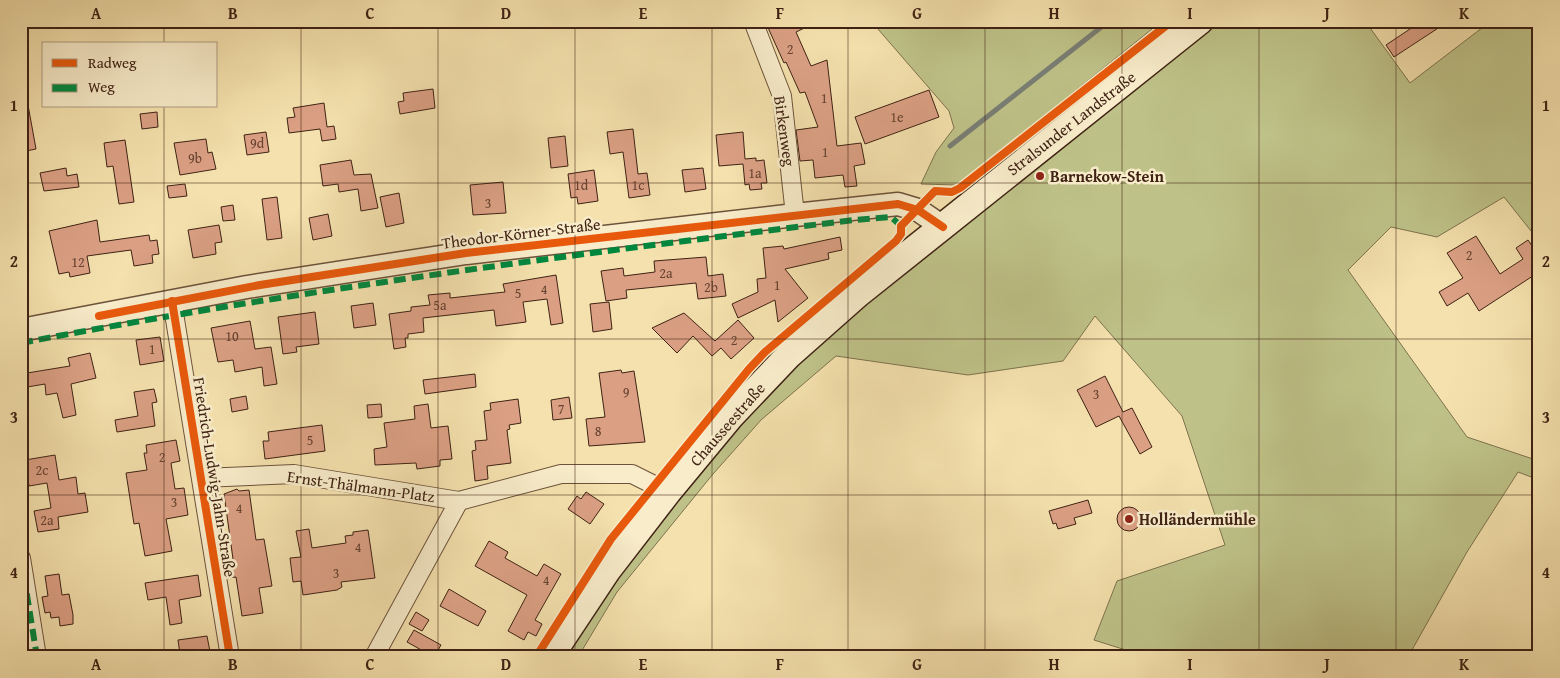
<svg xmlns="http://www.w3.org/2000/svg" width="1560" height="678" font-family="'Gentium Book Plus',serif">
<rect width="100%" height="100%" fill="#f4e1ad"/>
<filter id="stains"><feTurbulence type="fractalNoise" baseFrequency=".004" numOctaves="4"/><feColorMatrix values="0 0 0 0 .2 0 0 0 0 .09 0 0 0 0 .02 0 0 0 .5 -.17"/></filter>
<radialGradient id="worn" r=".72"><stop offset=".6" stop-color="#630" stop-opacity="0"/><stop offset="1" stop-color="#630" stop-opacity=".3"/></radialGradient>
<g fill="#bec288" stroke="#7e724e">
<path d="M871,21H1162L958,185L921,184L936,152L954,128L949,111Z"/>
<path d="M1214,21H1365L1410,83L1491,21H1539V241L1504,197L1437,237L1391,227L1348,270L1467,437L1539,461V480L1518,472L1467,552L1408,657H1148L1094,640L1117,581L1225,545L1182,416L1095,316L1063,361L968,375L836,356L761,420L713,474L617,592L578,657H563L615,578L739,423L796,364L986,203Z"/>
</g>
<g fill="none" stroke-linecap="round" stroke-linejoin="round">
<path stroke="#797e74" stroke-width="5" d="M950,146L1109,21"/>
</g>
<g fill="#dba084" stroke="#3f2214">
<path d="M765,21H819L796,32L811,66L827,60L837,146L861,143L865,164L854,166L857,186L845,187L843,175L815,178L813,160L800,161L796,130L818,127L805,92L800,93L786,62L784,63Z"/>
<path d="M1422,21H1449L1394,57L1386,45Z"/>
<path d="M433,89L435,108L400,114L398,102L404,101L403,93Z"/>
<path d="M929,90L939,117L865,144L855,117Z"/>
<path d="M324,103L327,127L334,126L336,139L322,141L320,129L289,133L287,118L295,117L293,108Z"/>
<path d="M28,105L36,149L21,152V106Z"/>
<path d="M157,112L158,127L142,129L140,114Z"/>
<path d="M633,129L638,174L647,173L650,195L629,198L623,152L610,154L607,132Z"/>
<path d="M266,132L269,152L247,155L244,135Z"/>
<path d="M743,132L745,159L756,158V161L764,160L767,183H761L762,189L750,190L749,184L745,185L743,164L719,166L716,135Z"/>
<path d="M565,136L568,166L551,168L548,138Z"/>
<path d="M206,139L208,153L212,152L216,169L180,175L174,143Z"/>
<path d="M125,140L134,202L119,204L113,166L107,167L104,143Z"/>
<path d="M351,160L354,175L371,174L378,208L361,211L358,189L339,192L338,184L323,186L320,165Z"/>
<path d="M66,168L67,176L77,174L79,187L44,191L40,173Z"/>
<path d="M703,168L706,189L685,192L682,170Z"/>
<path d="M594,170L598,201L578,204L577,197L571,198L568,174Z"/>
<path d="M503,182L506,213L473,215L470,185Z"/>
<path d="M185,184L187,196L169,198L167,186Z"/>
<path d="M399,193L404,223L386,227L380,197Z"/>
<path d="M277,197L282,238L267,240L262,199Z"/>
<path d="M233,205L235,220L223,221L221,207Z"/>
<path d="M328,214L332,236L313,240L309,218Z"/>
<path d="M97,220L100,242L149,235L150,241L157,240L159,254L152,255L153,263L134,266L131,250L87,256L90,273L70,277L69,272L59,274L49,231Z"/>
<path d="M219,225L222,242L215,243L216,254L193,258L188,230Z"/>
<path d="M1476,236L1500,274L1523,259L1516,248L1528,240L1539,256V272L1479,311L1468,293L1447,306L1439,292L1463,278L1447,253Z"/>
<path d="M840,237L842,250L828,253L829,259L785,269L808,298L778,322L775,300L738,318L732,304L758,292L757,279L766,278L763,248L783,246L784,249Z"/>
<path d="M706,257L708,276L723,274L726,296L698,299L696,283L626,290L627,298L606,301L601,271L623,268L624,276L655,272L654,261Z"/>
<path d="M556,275L563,323L551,325L547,299L523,302L526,322L496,326L494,310L423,318L424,332L408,334V338H405L406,347L394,349L389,314L411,311V307L430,305L428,295L450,293V298L505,292L503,284Z"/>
<path d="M609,302L612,329L593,332L590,304Z"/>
<path d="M373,303L376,325L354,328L351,306Z"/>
<path d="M315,312L319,344L296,347L297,352L283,354L278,317Z"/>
<path d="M684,313L715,341L738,320L754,338L731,359L721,348L712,356L693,336L677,353L652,328Z"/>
<path d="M250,321L255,349L271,347L277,384L264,386L262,367L235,372L233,360L218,362L211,328Z"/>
<path d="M160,337L164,361L140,365L136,340Z"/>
<path d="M90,353L96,378L71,384L76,415L63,418L57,393L46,395L45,384L21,388V374L70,366L68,358Z"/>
<path d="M621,370L622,373L634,371L645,442L589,446L586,419L605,417L599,373Z"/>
<path d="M475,374L476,387L425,394L423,380Z"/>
<path d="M1105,376L1123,412L1132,408L1152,447L1140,454L1119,416L1096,427L1077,390Z"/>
<path d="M154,389L157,402L152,403L155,426L117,432L115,420L138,416L134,392Z"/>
<path d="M246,396L248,409L232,412L230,399Z"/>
<path d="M569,397L572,418L553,420L551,400Z"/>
<path d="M518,399L521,423L509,425L510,429L507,430L511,463L487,466L488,479L475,481L472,451L476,450L475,441L487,440L484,411L491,410L490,403Z"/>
<path d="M381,404L382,417L368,418L367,405Z"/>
<path d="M428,404L431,428L448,426L452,459L440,460V466L417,469L416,463L375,465L374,449L387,447L384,423L415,419L414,406Z"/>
<path d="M322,425L325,451L265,459L263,441H269L268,432Z"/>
<path d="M176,440L180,461L171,463L175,489L184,488L188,515L166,519L172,551L145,556L139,523L134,524L126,473L147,470L144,453H147L146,445Z"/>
<path d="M55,455L59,480L76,477L78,494L85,493L88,512L58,517L59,529L38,532L34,511L51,508L47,483L29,486L25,460Z"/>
<path d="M237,489L239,491L249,490L256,540L264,539L272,586L259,588L263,613L242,616L236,577L228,578L225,561L233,559L224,494Z"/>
<path d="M586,492L604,504L590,524L568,509L577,496L581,499Z"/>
<path d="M1088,500L1092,513L1074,518L1076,524L1058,529L1056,523L1053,524L1049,511Z"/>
<circle cx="1129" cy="519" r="12"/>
<path d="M309,529L312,548L346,543L345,536L353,535V532L368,530L375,578L341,582L342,587L337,590L303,595L301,581L293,582L290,558L301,557L296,531Z"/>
<path d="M489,541L508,552L505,558L537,576L544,564L561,574L535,620L542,624L536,636L528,632L524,640L508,631L527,595L475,566Z"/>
<path d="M59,574L62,595L69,594L73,615V624L60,626L59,617L51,618L50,612L45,613L42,597L48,596L45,576Z"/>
<path d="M198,575L201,596L179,600L182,623L170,625L166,597L148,600L145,583Z"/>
<path d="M449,589L486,611L478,626L440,606Z"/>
<path d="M416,612L429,620L422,631L409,624Z"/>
<path d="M414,630L441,645L434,657L407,642Z"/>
<path d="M207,636L211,657H186V653L180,654L178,640Z"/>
</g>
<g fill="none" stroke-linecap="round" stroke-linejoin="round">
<g stroke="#6c523a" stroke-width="20">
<g id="minor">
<path d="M753,21L782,96L795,215"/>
<path d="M172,301L230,657"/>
<path d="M202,478L294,474L459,501L561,474H632L668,492"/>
<path d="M21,558L37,657"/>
<path d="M374,657L459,501"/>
</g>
</g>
<g stroke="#6c523a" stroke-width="25">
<path id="tertiary" d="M21,330L247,287L466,253L795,215L898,204L918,210L943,227"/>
</g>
<g stroke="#3f2214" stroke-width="29">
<path id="secondary" d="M550,657L607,571L668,492L731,416L788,356L858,294L1200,21"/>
</g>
<use href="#minor" stroke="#f8ecca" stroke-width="18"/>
<use href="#tertiary" stroke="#f8ecca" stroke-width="22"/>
<use href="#secondary" stroke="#f8ecca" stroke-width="26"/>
<g stroke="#00873e" stroke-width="6" stroke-dasharray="12 6" stroke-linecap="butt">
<path d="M21,343C297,290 575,254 854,220L891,217L901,226"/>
<path d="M21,558L37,657"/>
</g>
<g stroke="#f8ecca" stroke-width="11">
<g id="cycleway">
<path d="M172,301L230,657"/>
<path d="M99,316L260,285L466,253L898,204L918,210L943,227"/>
<path d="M536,657L611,539L749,369L765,352L896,241L901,234V226L935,191L952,192L960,188L1172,21"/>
</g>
</g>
<use href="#cycleway" stroke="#e8590c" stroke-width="8"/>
</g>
<path fill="none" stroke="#3f2214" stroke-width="1" stroke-opacity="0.55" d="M164,21V44M301,21V657M438,21V657M575,21V657M712,21V657M848,21V657M985,21V657M1122,21V657M1259,21V657M1396,21V657M164,106V657M21,183H1539M21,339H1539M21,495H1539"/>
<g fill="#8f2418" stroke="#f8ecca" stroke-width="2">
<circle cx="1040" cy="176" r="5"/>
<circle cx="1129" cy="519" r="5"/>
</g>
<g text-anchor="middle" stroke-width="5" stroke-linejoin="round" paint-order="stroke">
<g font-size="14" fill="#664230">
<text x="790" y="54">2</text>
<text x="824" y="103">1</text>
<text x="897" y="122">1e</text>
<text x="257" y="148">9d</text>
<text x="825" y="157">1</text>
<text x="195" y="163">9b</text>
<text x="755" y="178">1a</text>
<text x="581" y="190">1d</text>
<text x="638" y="190">1c</text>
<text x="488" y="208">3</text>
<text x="1469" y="260">2</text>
<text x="78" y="267">12</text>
<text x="666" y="278">2a</text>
<text x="777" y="290">1</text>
<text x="711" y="292">2b</text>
<text x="544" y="294">4</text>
<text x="518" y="298">5</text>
<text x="440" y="310">5a</text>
<text x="232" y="341">10</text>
<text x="734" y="345">2</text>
<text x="152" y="354">1</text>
<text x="626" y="397">9</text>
<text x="1096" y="399">3</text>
<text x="561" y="414">7</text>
<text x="598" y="436">8</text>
<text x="310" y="445">5</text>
<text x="162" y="462">2</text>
<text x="42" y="475">2c</text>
<text x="174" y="507">3</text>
<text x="239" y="513">4</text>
<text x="47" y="525">2a</text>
<text x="358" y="552">4</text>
<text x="336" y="578">3</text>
<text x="546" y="585">4</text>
</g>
<g font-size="16" fill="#3f2214" stroke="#f8ecca">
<text transform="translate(1071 123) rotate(-38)" y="6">Stralsunder Landstraße</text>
<text transform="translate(785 131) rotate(82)" y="6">Birkenweg</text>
<text transform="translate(521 233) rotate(-7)" y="6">Theodor-Körner-Straße</text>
<text transform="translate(727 424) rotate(-49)" y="6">Chausseestraße</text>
<text transform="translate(215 477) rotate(81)" y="6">Friedrich-Ludwig-Jahn-Straße</text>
<text transform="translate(361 486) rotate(8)" y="6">Ernst-Thälmann-Platz</text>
</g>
<g font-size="16" font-weight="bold" fill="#3f2214" stroke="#f8ecca" text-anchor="start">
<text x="1050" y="182">Barnekow-Stein</text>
<text x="1139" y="525">Holländermühle</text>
</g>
</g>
<rect width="1560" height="678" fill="none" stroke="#f4e1ad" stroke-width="55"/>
<rect x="42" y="42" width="175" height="65" fill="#f8ecca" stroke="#ae9b81"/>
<rect x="52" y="59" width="25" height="8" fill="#e8590c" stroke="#ae9b81"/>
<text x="88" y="68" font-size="15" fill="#3f2214">Radweg</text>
<rect x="52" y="84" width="25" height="8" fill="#00873e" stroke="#ae9b81"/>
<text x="88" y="92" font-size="15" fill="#3f2214">Weg</text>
<rect x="28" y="28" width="1504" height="622" fill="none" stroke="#3f2214" stroke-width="2"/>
<g font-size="16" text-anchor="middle" font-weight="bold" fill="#3f2214">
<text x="96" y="19">A</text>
<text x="233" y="19">B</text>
<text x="370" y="19">C</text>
<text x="506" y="19">D</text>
<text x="643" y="19">E</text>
<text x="780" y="19">F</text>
<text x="917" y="19">G</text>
<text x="1054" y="19">H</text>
<text x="1190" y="19">I</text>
<text x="1327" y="19">J</text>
<text x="1464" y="19">K</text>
<text x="14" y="111">1</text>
<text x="1546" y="111">1</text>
<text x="14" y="267">2</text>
<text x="1546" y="267">2</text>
<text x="14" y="423">3</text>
<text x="1546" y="423">3</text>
<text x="14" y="578">4</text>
<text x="1546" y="578">4</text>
<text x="96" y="670">A</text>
<text x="233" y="670">B</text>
<text x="370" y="670">C</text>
<text x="506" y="670">D</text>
<text x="643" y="670">E</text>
<text x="780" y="670">F</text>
<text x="917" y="670">G</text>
<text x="1054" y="670">H</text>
<text x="1190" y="670">I</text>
<text x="1327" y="670">J</text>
<text x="1464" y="670">K</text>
</g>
<rect width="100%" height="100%" filter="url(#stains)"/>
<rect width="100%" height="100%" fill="url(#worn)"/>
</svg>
